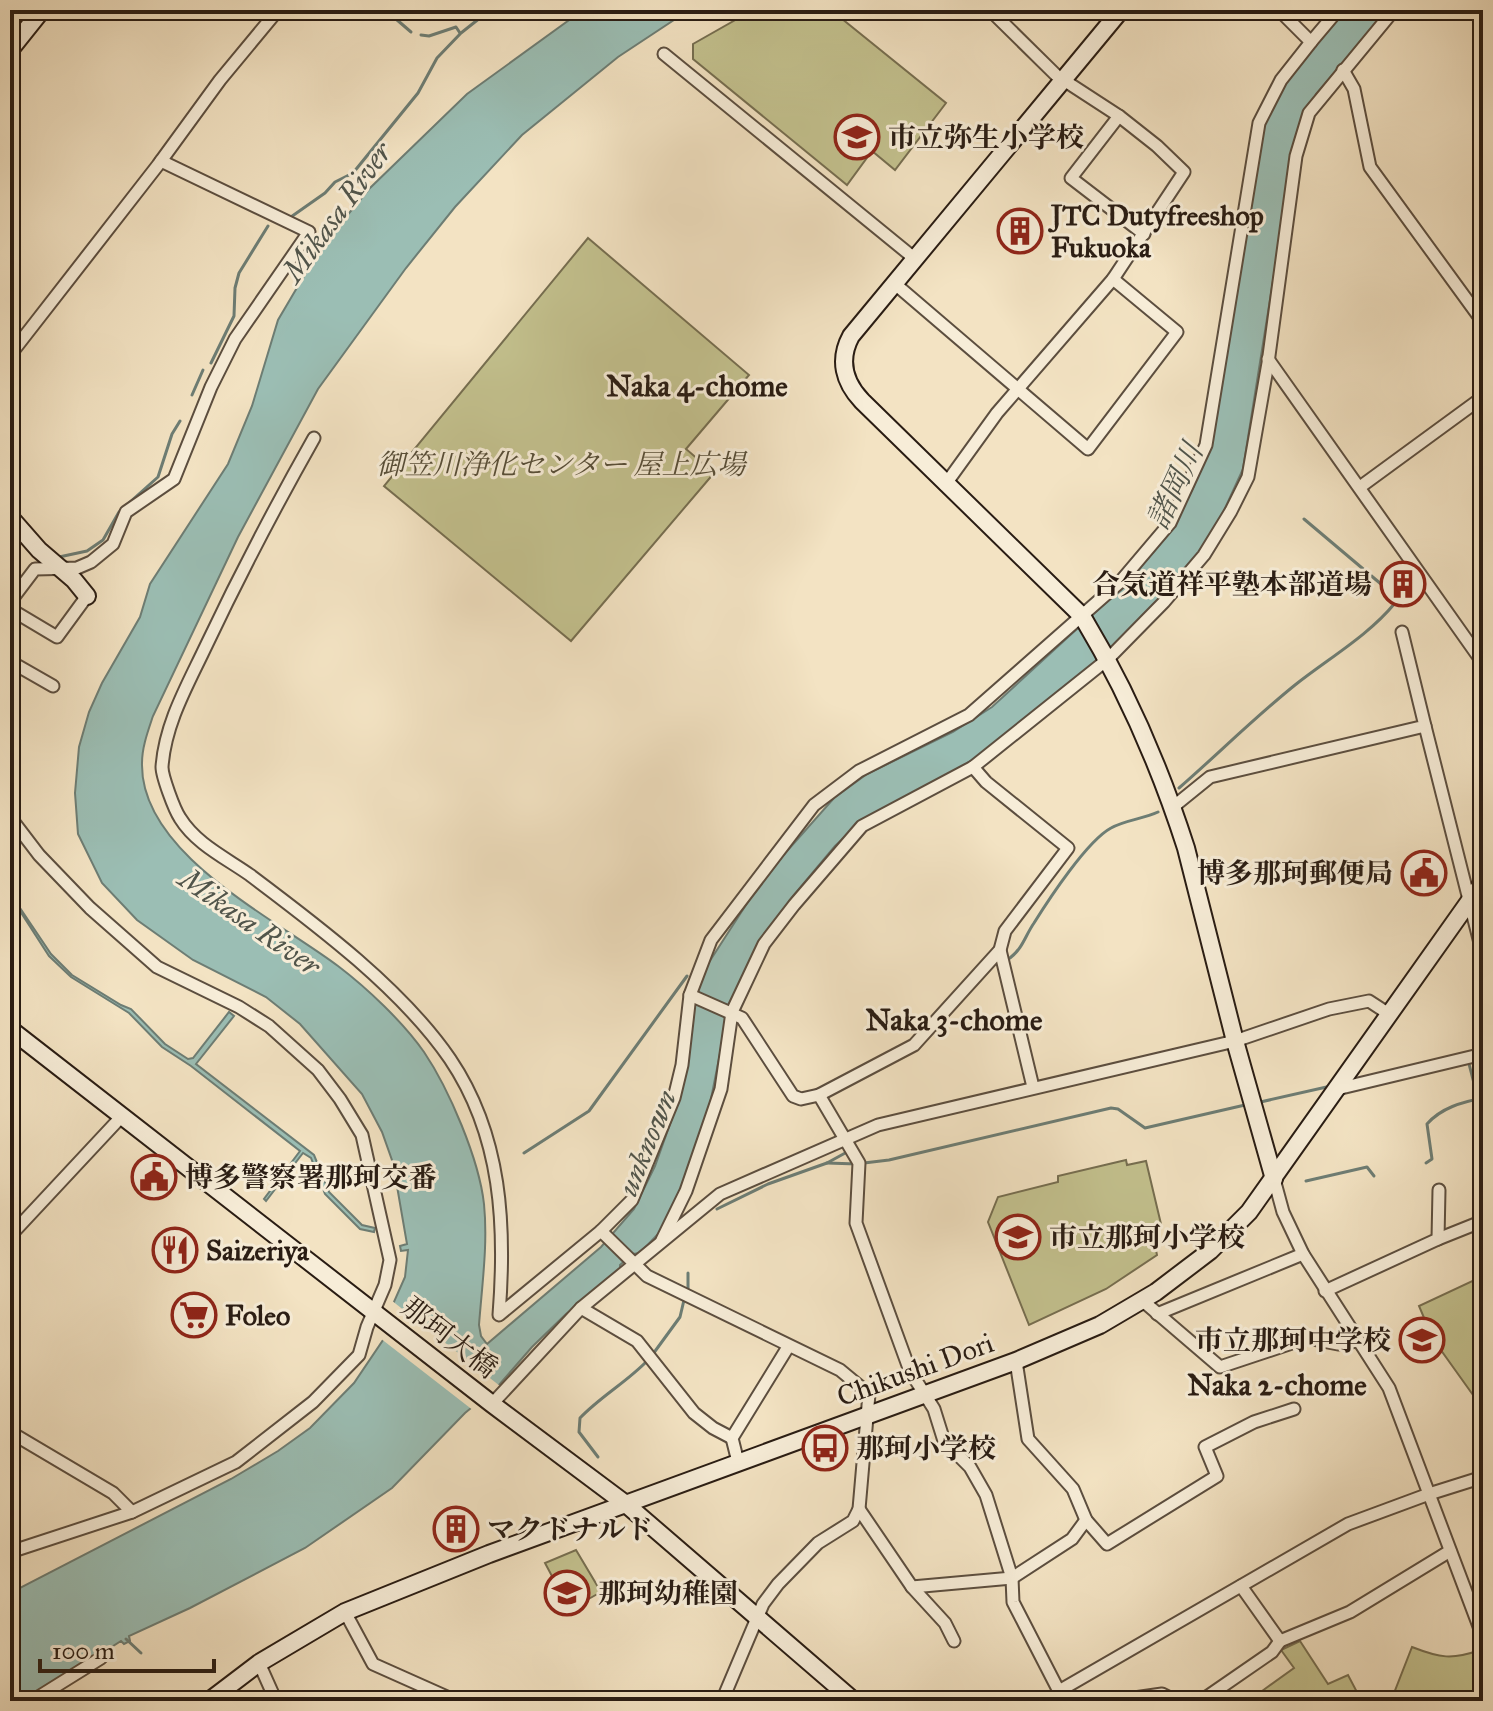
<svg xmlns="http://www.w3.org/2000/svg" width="1493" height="1711" font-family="'IM FELL Great Primer','Noto Serif JP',serif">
<rect width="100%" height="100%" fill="#f3e3c3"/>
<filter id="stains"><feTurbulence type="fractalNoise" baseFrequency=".0025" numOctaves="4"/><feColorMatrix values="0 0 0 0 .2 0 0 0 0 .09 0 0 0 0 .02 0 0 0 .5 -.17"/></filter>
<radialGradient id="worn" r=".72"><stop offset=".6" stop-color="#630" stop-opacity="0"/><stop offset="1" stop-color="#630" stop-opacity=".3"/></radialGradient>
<g fill="#c3c18e" stroke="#766e50" stroke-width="2">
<path d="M753,10H831L946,103L895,170L872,151L847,185L693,59V44Z"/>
<path d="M588,238L749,375L686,449L714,473L571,641L384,486Z"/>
<path d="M1126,1160L1127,1165L1146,1161L1161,1224L1151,1226L1157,1255L1106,1289L1029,1325L988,1222L998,1197L1058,1182V1176Z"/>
<path d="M1483,1276V1409L1433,1339L1419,1306Z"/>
<path d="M576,1550L601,1592L576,1606L569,1595H562L545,1563Z"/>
<path d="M1300,1641L1328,1684L1348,1675L1359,1696L1394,1693L1412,1647C1440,1658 1452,1660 1480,1650L1483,1657V1701H1263L1265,1699L1262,1691L1294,1668L1281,1650Z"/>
</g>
<g fill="#9bbeb4" stroke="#6d7d74" stroke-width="2">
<path d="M583,10H689L618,57L522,135L455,207L406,268L318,389L238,537L153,716C148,731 142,747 142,763C140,854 276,919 338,966C367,988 403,1022 424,1052C449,1089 479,1159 484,1204C488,1244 482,1285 479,1325L481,1336L487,1344L601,1247L634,1209L655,1166L680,1096L690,1010L704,970L764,877L834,798L867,774L953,732L992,707L1128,582L1166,537L1178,517L1193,488L1205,457L1265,118L1272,100L1342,10H1388L1316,94L1294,149L1243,469L1215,530L1192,565L1114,647L971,763L860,823L835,846L793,896L754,952L730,1003L709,1109L687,1178L659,1233L640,1253L633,1254L620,1265V1272L566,1314L532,1347L499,1385L465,1413L392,1488L305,1548L190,1608L129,1636L130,1641L124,1644L121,1641L27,1701H10V1593L231,1479L278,1451L310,1428L354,1383L383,1340L393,1304L405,1277L408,1250L401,1251L400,1246L407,1244L393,1163L382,1132L362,1094L300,1024L266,997L193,960L137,920L102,883L78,834L75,793L79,747L89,712L102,683L140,617L150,584L228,464L252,406L278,320L321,247L369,189L467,94Z"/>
<path d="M14,899L51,954L72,975L121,1005L131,1009L165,1044L188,1059L193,1058L229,1012L234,1016L196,1064L314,1155L329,1192L362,1225L375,1228L374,1232L360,1229L325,1194L311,1158L303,1153L266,1201L264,1199L300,1151L191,1066L162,1047L129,1013L71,977L49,956L18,908L11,902Z"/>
</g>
<path fill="#f3e3c3" d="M391,1300L500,1386L474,1411L380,1338Z"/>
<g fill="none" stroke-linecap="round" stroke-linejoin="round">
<g stroke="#6d7d74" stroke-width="3">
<path d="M380,10L389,13L411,32"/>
<path d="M421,35L429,36L456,27L460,33"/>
<path d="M288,219L325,193L335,182L353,173L418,93L437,58L461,33L490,10"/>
<path d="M211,363L234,316L235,288L239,273L268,226"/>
<path d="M192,395L203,370"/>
<path d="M59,557L87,551L103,540L119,512L158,477L172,434L180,421"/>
<path d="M1179,788C1218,754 1254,718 1295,685C1329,658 1368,636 1395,603L1381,584L1304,519"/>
<path d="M1010,958C1023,948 1025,936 1034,923C1049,899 1087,841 1111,828C1125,820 1143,819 1158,812"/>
<path d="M1468,1060L1478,1099"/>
<path d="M1256,1103L1331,1086"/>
<path d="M524,1153L589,1111L687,976"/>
<path d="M827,1163L857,1164"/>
<path d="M864,1163L889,1160L1111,1108L1118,1109L1145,1128L1245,1105"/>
<path d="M1426,1163L1432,1159L1427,1124C1441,1108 1462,1102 1483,1098"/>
<path d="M1306,1181L1367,1167L1374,1176"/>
<path d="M717,1209L768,1184L827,1163L847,1152"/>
<path d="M688,1293V1273"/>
<path d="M653,1354L680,1317L684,1300"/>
<path d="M598,1457L579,1432L580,1418C601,1396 627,1382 648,1360"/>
<path d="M126,1639L141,1653"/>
</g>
<g stroke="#5c4e3f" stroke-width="15">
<g id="street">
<path d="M1311,42L1338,10"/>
<path d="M664,54L914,258"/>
<path d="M1343,70L1354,89L1370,167L1483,322"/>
<path d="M1119,116L1071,178L1144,234"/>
<path d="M894,283L1088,449L1177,332L1113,279"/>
<path d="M10,355L158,165L220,80L278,10"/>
<path d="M1268,359L1483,663"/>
<path d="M314,438C275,507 239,576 205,648C187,686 165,724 162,767C162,776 174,809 180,818C196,844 226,858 250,875C318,926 402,989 450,1059C502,1136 506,1226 499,1315L601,1231L647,1276L840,1370L869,1394L859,1509L853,1521L818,1543L778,1584L763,1604L722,1701"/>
<path d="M945,485L997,413L1113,279L1184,172L1157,146L1119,116L1056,75L990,10"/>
<path d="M1360,487L1483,397"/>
<path d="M10,602L35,569L77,568L91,562L113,544L126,512L174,479L211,387L235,339L309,232L161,161"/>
<path d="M10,609L57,637L87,596"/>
<path d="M10,646V678"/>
<path d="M11,662L53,686"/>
<path d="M1425,726L1483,955"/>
<path d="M1173,807L1210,777L1425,726L1402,632"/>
<path d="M10,817L39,855L90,908L157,967L239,1007L269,1026L318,1070L340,1099L362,1135L390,1260L385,1285L367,1327L359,1355L313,1402L236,1462L132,1512"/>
<path d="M1000,950L1033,1087"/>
<path d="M690,995L742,1018L793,1096L801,1099L819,1095L859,1163L856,1223L910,1371L934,1409L944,1441L970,1467L986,1495L1012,1578L1013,1602L1064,1701"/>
<path d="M1337,1089L1483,1054"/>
<path d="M819,1095L914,1045L1000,950L1005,931L1068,848L986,782L973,767"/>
<path d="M1274,1179L1283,1212L1303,1254L1389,1388L1483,1637"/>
<path d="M601,1231L632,1200L674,1098L682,1065L690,995L711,940L814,805L859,771L969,715L1120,582L1170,523L1206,445L1259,123L1281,80L1311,42L1279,10"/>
<path d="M10,1236L122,1116"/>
<path d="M1438,1239L1483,1221"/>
<path d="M662,1240L686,1191L721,1089L732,1012L764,944L794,905L862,826L973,767L1108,659L1164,602L1204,555L1231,511L1248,477L1268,363L1296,156L1309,113L1394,10"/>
<path d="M1325,1291L1438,1239L1439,1190"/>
<path d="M1143,1301L1220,1367L1307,1338L1338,1344L1357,1341"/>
<path d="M581,1308L637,1341L694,1413L713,1428L732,1438"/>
<path d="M1157,1314L1303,1254"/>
<path d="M1016,1361L1028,1439L1073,1489L1086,1520L1107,1544L1217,1476L1205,1447L1254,1422L1294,1409"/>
<path d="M492,1404L581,1308L720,1194L878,1125L1235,1041L1329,1009L1369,1001L1389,1014"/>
<path d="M10,1432L113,1493L132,1512L10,1552"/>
<path d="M738,1462L732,1438L788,1347"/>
<path d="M859,1509L912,1587L1012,1578L1072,1539L1086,1520"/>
<path d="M1241,1586L1280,1641L1350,1612L1450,1551"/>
<path d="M912,1587L945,1623L954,1641"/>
<path d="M345,1612L373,1664L456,1701"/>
<path d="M259,1663L276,1701"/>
<path d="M32,1701L101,1658"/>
<path d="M1050,1701L1059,1691L1348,1524L1429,1494L1483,1477"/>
<path d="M1113,1701L1162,1694L1176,1701"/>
<path d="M1201,1701L1272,1652L1280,1641"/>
</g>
</g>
<g stroke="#291c13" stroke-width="20">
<g id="secondary">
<path d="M1121,10L851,336C838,360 844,382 862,401L1082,616C1126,689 1160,767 1186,848L1235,1041L1274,1179"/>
<path d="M10,50L42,10"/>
<path d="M10,517L39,550L74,580L87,596"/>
<path d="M10,1029L492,1404L627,1505L854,1701"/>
<path d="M209,1701L259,1663L345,1612L489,1554L1016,1361L1100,1325L1156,1292L1210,1251L1249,1212L1483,882"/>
</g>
</g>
<use href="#street" stroke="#f7edd8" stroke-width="11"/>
<use href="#secondary" stroke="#f7edd8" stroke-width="16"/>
</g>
<defs>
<g id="school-ring" transform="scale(2.3)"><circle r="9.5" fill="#f7edd8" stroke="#8f2418" stroke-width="1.5"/><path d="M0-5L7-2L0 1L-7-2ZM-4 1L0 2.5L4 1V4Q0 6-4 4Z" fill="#8f2418"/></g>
<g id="building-ring" transform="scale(2.3)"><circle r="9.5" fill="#f7edd8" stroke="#8f2418" stroke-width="1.5"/><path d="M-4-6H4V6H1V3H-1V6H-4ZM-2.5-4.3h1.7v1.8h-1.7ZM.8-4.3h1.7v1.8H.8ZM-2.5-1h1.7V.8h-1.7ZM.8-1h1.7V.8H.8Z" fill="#8f2418"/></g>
<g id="civic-ring" transform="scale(2.3)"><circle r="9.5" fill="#f7edd8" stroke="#8f2418" stroke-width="1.5"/><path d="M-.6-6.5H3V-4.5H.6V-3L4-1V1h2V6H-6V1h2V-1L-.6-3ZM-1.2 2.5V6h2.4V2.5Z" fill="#8f2418"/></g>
<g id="restaurant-ring" transform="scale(2.3)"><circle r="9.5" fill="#f7edd8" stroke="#8f2418" stroke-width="1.5"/><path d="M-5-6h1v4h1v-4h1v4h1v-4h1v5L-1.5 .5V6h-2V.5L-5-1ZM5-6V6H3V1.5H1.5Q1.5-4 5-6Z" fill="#8f2418"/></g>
<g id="supermarket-ring" transform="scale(2.3)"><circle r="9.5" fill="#f7edd8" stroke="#8f2418" stroke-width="1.5"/><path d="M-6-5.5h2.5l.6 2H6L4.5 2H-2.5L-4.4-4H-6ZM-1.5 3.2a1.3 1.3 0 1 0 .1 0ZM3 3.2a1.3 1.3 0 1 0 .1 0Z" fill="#8f2418"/></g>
<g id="bus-ring" transform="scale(2.3)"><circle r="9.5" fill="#f7edd8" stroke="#8f2418" stroke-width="1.5"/><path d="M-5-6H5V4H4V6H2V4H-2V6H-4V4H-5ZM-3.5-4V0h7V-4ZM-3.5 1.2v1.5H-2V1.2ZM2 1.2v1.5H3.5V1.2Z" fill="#8f2418"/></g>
</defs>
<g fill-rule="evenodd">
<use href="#school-ring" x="857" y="137"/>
<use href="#building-ring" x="1020" y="231"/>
<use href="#building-ring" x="1403" y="584"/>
<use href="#civic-ring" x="1424" y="873"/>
<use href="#civic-ring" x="154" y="1177"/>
<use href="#school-ring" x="1018" y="1237"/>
<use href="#restaurant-ring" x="175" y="1250"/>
<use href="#supermarket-ring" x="194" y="1315"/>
<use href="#school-ring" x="1422" y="1340"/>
<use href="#bus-ring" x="825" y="1448"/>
<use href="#building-ring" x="456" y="1529"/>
<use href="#school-ring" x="567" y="1593"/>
</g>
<g text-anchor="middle" stroke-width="6" stroke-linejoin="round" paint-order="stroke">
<g font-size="28" font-weight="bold" fill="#291c13" stroke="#f7edd8" text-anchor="start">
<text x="888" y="147">市立弥生小学校</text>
<text x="1051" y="225">JTC Dutyfreeshop<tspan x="1051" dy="32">Fukuoka</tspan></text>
<text x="1372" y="594" text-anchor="end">合気道祥平塾本部道場</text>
<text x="1393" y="883" text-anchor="end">博多那珂郵便局</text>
<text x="185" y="1187">博多警察署那珂交番</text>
<text x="1049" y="1247">市立那珂小学校</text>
<text x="206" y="1260">Saizeriya</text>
<text x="225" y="1325">Foleo</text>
<text x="1391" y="1350" text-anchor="end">市立那珂中学校</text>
<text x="856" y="1458">那珂小学校</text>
<text x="487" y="1539">マクドナルド</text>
<text x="598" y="1603">那珂幼稚園</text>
</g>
<g font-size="28" font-style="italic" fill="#574e38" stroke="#f7edd8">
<text x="561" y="474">御笠川浄化センター 屋上広場</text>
</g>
<g font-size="28" fill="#291c13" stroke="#f7edd8">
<text transform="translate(450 1337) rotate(38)" y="10">那珂大橋</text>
<text transform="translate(915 1369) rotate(-20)" y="10">Chikushi Dori</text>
</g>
<g font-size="30" font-style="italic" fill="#51554b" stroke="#f7edd8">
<text transform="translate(337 212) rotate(-54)" y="10">Mikasa River</text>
<text transform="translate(1175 486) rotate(-65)" y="10">諸岡川</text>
<text transform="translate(250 922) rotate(35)" y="10">Mikasa River</text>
<text transform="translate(647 1143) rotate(-68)" y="10">unknown</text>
</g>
<g font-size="30" font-weight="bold" fill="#291c13" stroke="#f7edd8">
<text x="697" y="396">Naka 4-chome</text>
<text x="954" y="1030">Naka 3-chome</text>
<text x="1277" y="1395">Naka 2-chome</text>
</g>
</g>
<rect width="1493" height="1711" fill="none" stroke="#f3e3c3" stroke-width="40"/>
<rect x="12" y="12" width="1469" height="1687" fill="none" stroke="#291c13" stroke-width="4"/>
<rect x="20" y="20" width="1453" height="1671" fill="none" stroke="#291c13" stroke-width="2"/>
<path d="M40 1659v12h174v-12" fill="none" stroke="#291c13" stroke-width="4"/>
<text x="52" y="1659" font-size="24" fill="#291c13" stroke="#f7edd8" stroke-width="6" paint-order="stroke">100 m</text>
<rect width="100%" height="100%" filter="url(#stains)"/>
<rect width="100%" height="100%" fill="url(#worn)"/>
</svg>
